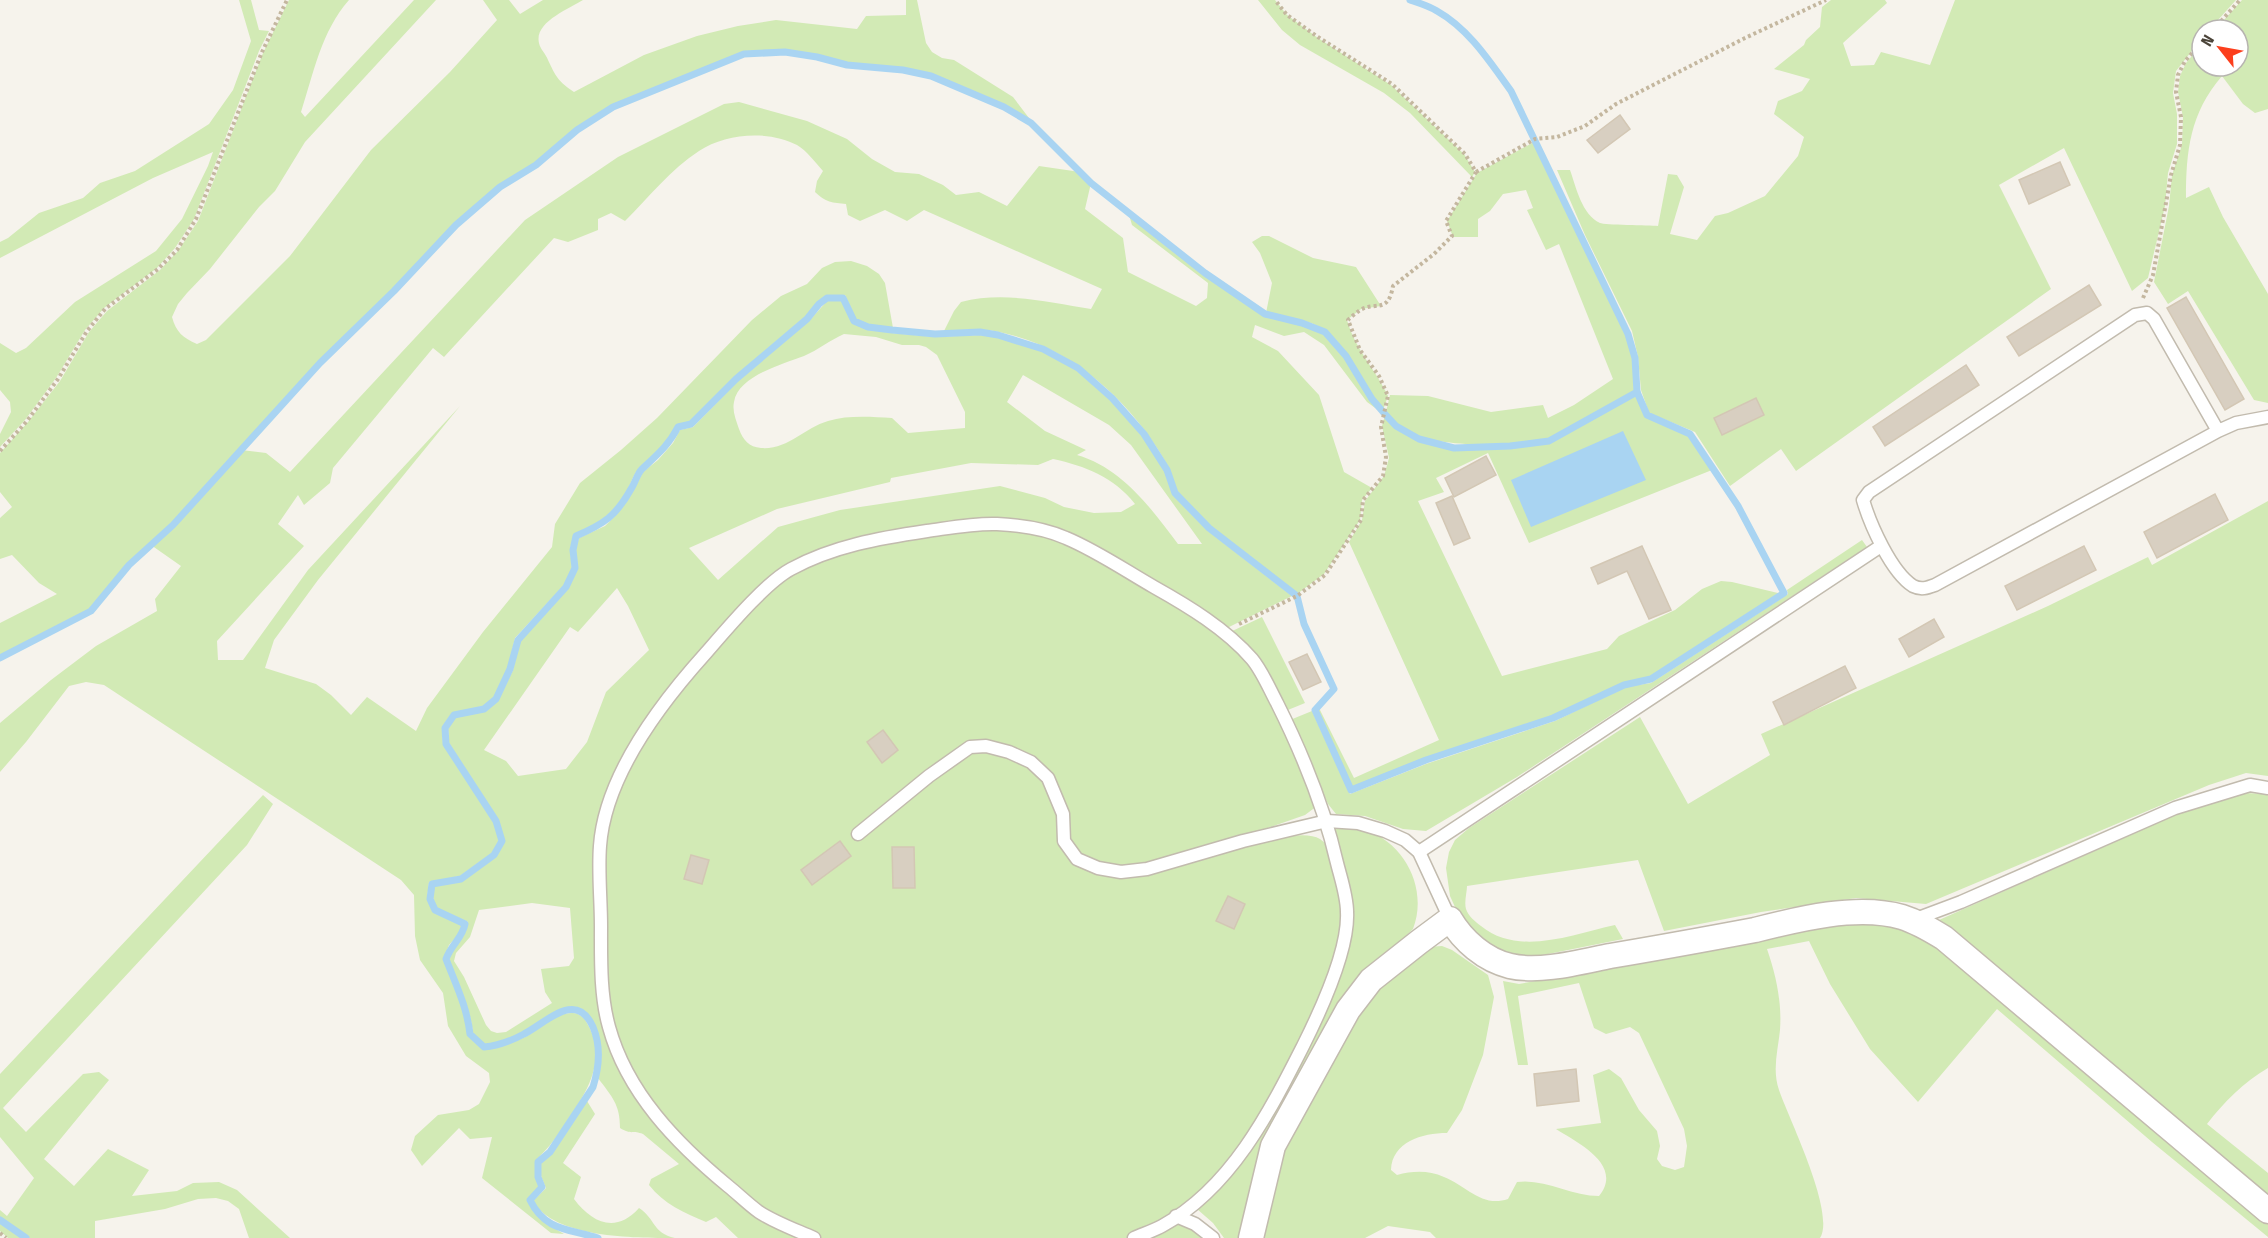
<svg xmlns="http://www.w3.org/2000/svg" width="2268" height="1238" font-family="'Fira Sans Condensed',sans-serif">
<rect width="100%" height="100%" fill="#f6f3ec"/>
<g fill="#d2eab5" fill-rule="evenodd">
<path d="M239,0H251L259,30L269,31L259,51L194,219L175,248L157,268L104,308L85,330L56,378L25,420L0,447V434L11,412L10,402L0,390V343L16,353L26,348L75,302L156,251L182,219L208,166L213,152L153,178L0,258V242L8,238L39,213L83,198L100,183L135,171L209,124L233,90L251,41Z"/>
<path d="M289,0H349C321,32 314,72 301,112L305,117L414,0H436L305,142L275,191L259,207L210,269L187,293L178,304L172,317C176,332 183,338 197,344L206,340L290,256L371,150L450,72L497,20L483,0H509L520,14L543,0H583C569,9 534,22 539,43C540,49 546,54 548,60C556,77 558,81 574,92L644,55L697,36L738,26L776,20L857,29L866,16L906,15V0H917L926,43L932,52L942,58L954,60L1013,97L1032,122L1005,106L931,75L903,69L847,64L817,55L785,50L744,53L612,106L577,129L535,164L499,186L455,224L393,290L319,362L172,524L127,564L91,610L0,656V623L57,594L39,583L12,555L0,559V518L12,507L0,492V453L28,422L60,381L89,332L107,311L160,270L178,251L198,221L263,53Z"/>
<path d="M1258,0H1275L1287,15L1318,38L1391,85L1464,154L1475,172L1472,177L1410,113L1384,93L1300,45L1282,30Z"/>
<path d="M1831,0H1885L1887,3L1843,43L1851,66L1874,65L1881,52L1930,65L1955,0H2236L2209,30H2202V38L2176,71L2173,93L2177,114V144L2168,173L2165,206L2148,278L2132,291L2064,148L1999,185L2051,289L1796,471L1781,449L1730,486L1695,432L1649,413L1641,390L1638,357L1632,331L1585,235L1557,170H1570C1576,187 1582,215 1600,223C1604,225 1649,225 1658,226L1668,174L1677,175L1684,187L1670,234L1697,240L1715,216L1728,213L1765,196L1798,156L1804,137L1774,114L1778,101L1802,91L1810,79L1774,69L1804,45L1806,40L1820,27L1822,7Z"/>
<path d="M2242,0H2268V109L2255,113L2243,104L2222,76C2190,113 2186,151 2186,198L2209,187L2223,217L2268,294V403L2254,400L2188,291L2168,304L2154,282L2169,206L2172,175L2182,145L2183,117L2178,92L2180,76L2186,63L2202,44V66H2238V30H2215Z"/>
<path d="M739,102L807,121L847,139L872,159L895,172L919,174L943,185L956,195L979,192L1007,206L1039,166L1080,172L1091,183L1085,209L1123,238L1128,272L1196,306L1207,298L1208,283L1132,225L1129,215L1204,273L1214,277L1265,316L1302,323L1324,333L1346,357L1382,413L1367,402L1324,345L1304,332L1284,336L1255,325L1252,337L1278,351L1319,395L1344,472L1372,488L1362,500L1360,520L1324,574L1297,594C1259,566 1207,531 1179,493C1173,486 1173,476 1169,468C1165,461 1161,454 1157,448C1121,392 1065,345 999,332C980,328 962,330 944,331L954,311L961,302C1003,291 1049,302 1091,309L1102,289L924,210L907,221L885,210L860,221L848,215L846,204C833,203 825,202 815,192L817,181L823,171C815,162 807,151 797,145C768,130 726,133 699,151C671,169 648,198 625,221L611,213L598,219V230L568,242L554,238L444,357L433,348L333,468L330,483L304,505L298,495L278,524L304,546L217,641L218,660H243L308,570L460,406L318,580L274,640L265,668L316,684L331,695L351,715L367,697L416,731L427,708L483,632L552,547L555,524L580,483L621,450L657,418L752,320L781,296L807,284L822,268L835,262L851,261L867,266L879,274L885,283L893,328L868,324L856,319L845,295H826L817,302L805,317L734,377L689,422L677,425C667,443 655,453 640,467C634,473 631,483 627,491C610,517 601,522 574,534L570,549L572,568L564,585L515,638L508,668L494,697L483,706L452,713L442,727L443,744L494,822L499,841L492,853L460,876L429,882L427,899L433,912L462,925L460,933L449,945L444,959C453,986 465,1008 468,1036L483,1050C498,1048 513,1043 527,1036C541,1028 553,1014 571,1013C579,1012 585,1018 588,1025C607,1058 588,1091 569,1118C559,1134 549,1148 535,1161V1177L539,1187L527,1200C535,1217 547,1224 564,1234L551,1233L482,1178L492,1137L470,1139L459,1128L422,1166L411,1150L415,1136L438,1115L469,1110L479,1104L490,1082L489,1073L466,1056L448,1026L443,993L420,960L415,936L414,895L401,880L104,685L86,682L69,686L26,742L0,772V723L51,680L96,646L157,611L155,599L181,566L151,545L174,525L241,450L266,453L290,472L525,220L618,157L724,104Z"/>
<path d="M1534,142L1626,335L1633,360L1634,391C1607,407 1579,425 1550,438C1526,449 1443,446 1418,436C1405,431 1395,423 1386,412L1390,395L1428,396L1491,412L1543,405L1548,418L1574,405L1613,379L1559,244L1546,250L1527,210L1533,208L1526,190L1503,194L1490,211L1478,219V237H1453L1447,221L1477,173Z"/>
<path d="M1262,236H1269L1313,258L1356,267L1381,306L1361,309L1347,320C1355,349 1376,370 1388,396L1383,410C1366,388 1346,345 1325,330C1308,319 1285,317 1266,313L1272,283L1260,253L1252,242Z"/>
<path d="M828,300H842L852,323L867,329L892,333L935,337L980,335L997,337L1042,351L1076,370L1110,400L1142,436L1165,471L1173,495L1207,530L1292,596L1223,630L1065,534L951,525L787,568L691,665L603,810L600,988L628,1077L710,1173L809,1238H738L716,1217L706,1222C684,1213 664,1204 649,1185L651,1179L679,1164L643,1134C633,1130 631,1135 620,1128C620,1104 612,1097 598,1078C601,1058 602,1038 592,1020C575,990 543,1020 524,1031C513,1038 499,1043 485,1045L473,1033C470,1006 458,984 449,959C454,945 465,937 468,922L437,908L433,898L434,886L462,881L496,857L504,841L498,820L449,743L448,729L455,717L486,711L498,701L513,670L520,641L568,588L578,568L575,550L579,538L605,526L616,515L632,493L643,472L658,460L673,443L680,430L693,427L738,381L809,321ZM844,334L876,337L902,345H919L926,347L937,355L965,412V428L908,433L892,418C871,417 848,415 828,421C804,428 788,450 761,448C749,447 743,440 739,429C736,420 732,411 734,402C738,376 783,364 804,356C818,350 830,340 844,334ZM1023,375L1109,425L1131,445L1202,544H1178C1151,508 1122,468 1077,455L1086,450L1045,431L1007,402ZM1053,459C1085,466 1114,477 1135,504L1121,512L1094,513L1064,507L1045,498L1000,486L840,510L778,527L718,580L689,548L777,509L890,482L891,478L971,463L1038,465ZM617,588L628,606L649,650L606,692L587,742L566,769L518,776L506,761L484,750L570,627L578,632ZM532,903L570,908L574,958L569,966L541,969L545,992L552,1003L506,1032L497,1033L491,1031L486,1025L464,977L454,961L456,953L470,937L479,910Z"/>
<path d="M1636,394L1646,416L1690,437L1712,470L1529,543L1488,453L1436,478L1444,492L1418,501L1502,676L1607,649L1619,636L1675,610L1702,589L1721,581L1732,582L1782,594L1650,678L1624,683L1552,717L1425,759L1351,788L1317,710L1319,708L1354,778L1439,740L1349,542L1362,520L1365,501L1384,476L1389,458L1382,426L1385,415C1416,455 1479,453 1525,446C1534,445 1544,445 1552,441C1581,428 1608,409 1636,394Z"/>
<path d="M2268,501V776L2246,773L2209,785L1926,904L1856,898L1761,912L1664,931L1638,860L1467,886C1467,892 1464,902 1466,909C1468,916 1476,922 1481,926C1519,957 1573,934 1615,925L1623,939L1538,956L1517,957L1499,951L1465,929L1450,896L1446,868L1449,852L1455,840L1469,828L1640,717L1688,804L1770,755L1761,734L2048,606L2148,557L2152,565Z"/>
<path d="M994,526L1032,532L1063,540L1179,605L1230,642L1252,664L1267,690L1311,782L1317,806L1305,815L1242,837L1146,864L1121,868L1099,864L1080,855L1068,839V813L1061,793L1052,776L1033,758L1011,748L986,741L968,743L927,773L855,830L861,838C891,817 918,791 948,769C955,764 962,758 970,754C979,749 990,752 1000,755C1029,762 1054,785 1058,816C1059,824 1056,835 1059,843C1063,857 1085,870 1099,874C1106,875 1113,877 1120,877C1164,879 1289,820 1320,839C1331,846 1333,860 1336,871C1340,885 1346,904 1344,918C1339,970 1314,1020 1290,1066C1269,1105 1248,1144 1219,1177C1193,1205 1162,1223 1127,1238H821L816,1236L761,1210L713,1170L669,1127L649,1103L633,1074L618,1047L610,1022L605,988L603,948V846L608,811L637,748L696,669L763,597L789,572L850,547L951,530Z"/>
<path d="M1862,540L1867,547L1517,777L1426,831L1403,829L1365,816L1336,814L1328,804L1290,720L1312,711L1350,794L1426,764L1555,721L1625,687L1651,683L1788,594L1787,590Z"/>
<path d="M1262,617L1305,703L1283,712L1228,633Z"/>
<path d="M2245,793L2268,794V1068C2244,1082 2224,1102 2207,1124L2268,1173V1199L1943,927L1939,920L2180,813L2220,798Z"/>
<path d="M263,795L273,804L247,845L3,1108L26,1132L83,1074L99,1072L109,1080L44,1159L74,1186L108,1149L149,1170L132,1196L177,1191L193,1183L219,1182L237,1190L290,1238H249L239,1209L228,1201L216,1198L198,1199L165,1209L95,1221V1238H28L0,1219V1210L7,1216L34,1178L0,1137V1074Z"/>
<path d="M1333,826C1344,826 1355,826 1366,830C1406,844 1428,890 1413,929L1357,984L1245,1238H1224L1213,1223L1197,1209L1235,1168L1347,946Z"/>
<path d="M1868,918L1917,930L2268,1220V1237L2152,1142L1997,1009L1918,1102L1870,1049L1830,984L1809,941L1767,949C1776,975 1782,1002 1780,1030C1778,1050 1772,1070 1779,1090C1789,1119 1836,1213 1820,1238H1436L1430,1232L1388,1226L1365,1238H1256L1277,1150L1377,982L1428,947L1442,946L1452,950L1488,975L1494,997L1483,1055L1462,1110L1447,1133C1422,1133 1392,1142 1391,1170L1397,1175C1413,1171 1428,1170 1444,1177C1467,1186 1482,1208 1508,1199L1517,1182C1544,1178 1571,1196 1599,1196C1624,1165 1578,1143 1556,1129L1601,1123L1593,1075L1609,1069L1621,1078L1639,1110L1657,1131L1660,1146L1657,1159L1662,1166L1675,1170L1684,1167L1687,1146L1684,1129L1639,1033L1630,1027L1606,1034L1594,1028L1579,983L1518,996L1528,1065H1518L1503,981L1519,984L1690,954Z"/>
<path d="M587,1101L595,1114L563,1163L581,1177L574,1199C592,1223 616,1234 639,1208C656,1219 652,1233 675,1238C634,1238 554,1238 533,1201L546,1188L541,1176L540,1163L552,1154Z"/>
<path d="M0,1222L23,1238H8L0,1231Z"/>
<path d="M1176,1224L1188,1225L1207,1238H1140Z"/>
</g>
<path fill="#a9d4f2" d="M1623,431L1646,480L1531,527L1511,480Z"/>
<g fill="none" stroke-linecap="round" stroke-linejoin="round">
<g stroke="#a9d4f2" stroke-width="7">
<path d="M0,658L91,611L129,565L173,525L320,363L394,291L456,225L500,187L536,165L577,130L613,107L744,54L785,52L817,57L847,65L903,70L931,76L1004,107L1031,123L1091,183L1205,273L1265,314L1302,323L1325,332L1346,356L1372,399L1384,413L1396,426L1419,439L1454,448L1510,446L1549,441L1637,392L1635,358L1628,334L1511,91C1490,62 1469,29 1437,11C1429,6 1419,3 1410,0"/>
<path d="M0,1220L26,1238"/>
<path d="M598,1238C569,1229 545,1231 530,1200L542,1187L538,1177V1162L550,1152L593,1087C599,1068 601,1046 593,1027C576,989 546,1023 524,1034C511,1041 498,1046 484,1047L470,1034C467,1007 456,985 446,959C452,943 462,939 465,924L435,910L430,899L432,884L461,879L494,855L502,841L496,821L446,744L445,728L454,715L484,709L496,699L510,669L518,640L566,587L575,568L573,550L576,536C604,524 616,516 631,489C635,483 637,474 642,469C657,455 669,445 678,427L691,424L736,379L807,319L819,304L827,298H843L854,321L868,327L892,330L935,334L980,332L998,335L1043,349L1078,368L1112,398L1144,434L1167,470L1175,493L1209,528L1297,596L1304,624L1334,689L1315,710L1351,790L1426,760L1553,718L1624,685L1651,679L1784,593L1738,506L1690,434L1647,415L1637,392"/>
</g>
</g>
<g fill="#d8cfc1" stroke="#d3c7b4" stroke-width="1.5">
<path d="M1620,115L1630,129L1598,153L1587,140Z"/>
<path d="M2060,162L2070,185L2029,204L2019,180Z"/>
<path d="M2089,285L2101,305L2019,356L2007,337Z"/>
<path d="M2186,297L2244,399L2225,410L2167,308Z"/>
<path d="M1966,365L1979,385L1885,446L1873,427Z"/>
<path d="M1756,398L1764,415L1722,435L1714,418Z"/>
<path d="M1486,456L1496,475L1454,497L1445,478Z"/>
<path d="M2215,494L2228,520L2157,558L2144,532Z"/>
<path d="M1452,496L1470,538L1454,545L1436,503Z"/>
<path d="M1642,546L1671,610L1649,619L1627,571L1598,584L1591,568Z"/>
<path d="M2084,546L2096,570L2017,610L2005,586Z"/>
<path d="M1934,619L1944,637L1909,657L1899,639Z"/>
<path d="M1307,654L1321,682L1303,690L1289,662Z"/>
<path d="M1845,666L1856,688L1784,725L1773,702Z"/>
<path d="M883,730L898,750L882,763L867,742Z"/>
<path d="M840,841L851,856L812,885L801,870Z"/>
<path d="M892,847H914L915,888H893Z"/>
<path d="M691,855L709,860L702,884L684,879Z"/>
<path d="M1228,896L1245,904L1234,929L1216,921Z"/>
<path d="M1576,1069L1579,1101L1537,1106L1534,1074Z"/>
</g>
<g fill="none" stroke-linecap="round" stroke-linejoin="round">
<g stroke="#c2bbae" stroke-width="15">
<g id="lane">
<path d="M2218,431L2154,319L2147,313L2135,315L1869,492L1863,500C1870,524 1891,572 1913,586C1921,590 1927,588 1935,585L2218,431L2236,423L2268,417"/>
<path d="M858,834L929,776L970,747L986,746L1009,752L1031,762L1048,778L1063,814L1064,841L1077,859L1098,868L1121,872L1147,869L1243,841L1327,821L1358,823L1385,831L1405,840L1419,852L1450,919"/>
<path d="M1419,852L1881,546"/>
<path d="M1913,920L1961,902L2175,808L2250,785L2268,788"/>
<path d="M1176,1216L1195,1224L1213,1238"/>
<path d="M814,1238C796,1230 776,1223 759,1212C748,1204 738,1194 728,1186C677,1144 627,1093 609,1027C600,995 601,959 601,926C601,900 598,872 600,846C605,776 660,704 705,654C726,630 765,583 791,569C833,546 880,538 927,531C949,528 974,523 997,524C1019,525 1046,529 1066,538C1097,551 1126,571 1154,587C1188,606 1226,629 1252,659C1262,671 1269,688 1277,703C1303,755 1324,806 1337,863C1341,879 1347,896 1347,912C1349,950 1320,1012 1303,1046C1269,1113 1231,1188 1162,1226C1153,1231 1143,1234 1134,1238"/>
</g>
</g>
<g stroke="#c2bbae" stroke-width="27">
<path id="street" d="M1251,1238L1273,1146L1348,1010L1371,980L1419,942L1450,919C1463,941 1485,960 1510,966C1540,973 1580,962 1610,956C1658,948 1707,939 1755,930C1798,919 1858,904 1902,917C1918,922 1931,930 1944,938L2268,1211"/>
</g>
<g stroke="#c4b79f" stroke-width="4" stroke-dasharray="3 3" stroke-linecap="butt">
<path d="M2213,30L2240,0"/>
<path d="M1476,172L1535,139L1557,137L1585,126L1616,104L1745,38L1826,0"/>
<path d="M2143,298L2153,275L2171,175L2180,145L2181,117L2176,92L2178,75L2185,61L2202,42"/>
<path d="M0,451L27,421L58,379L87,331L105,309L158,269L177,250L196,219L262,52L287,0"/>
<path d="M1239,624L1297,596L1325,575L1361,520L1363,500L1383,476L1386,457L1381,427L1388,396L1379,376L1360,350L1348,320C1351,317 1356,313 1360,310C1377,301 1388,314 1393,286L1434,254L1452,236L1446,221L1476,172L1465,154L1392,84L1318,37L1287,15L1275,0"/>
<path d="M0,1233L6,1238"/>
</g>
<use href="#lane" stroke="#fff" stroke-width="12"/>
<use href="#street" stroke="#fff" stroke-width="24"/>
</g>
<g transform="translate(2220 48) rotate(301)"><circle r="28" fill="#ffffff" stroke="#b7b4b0" stroke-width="1.5"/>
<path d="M0-4.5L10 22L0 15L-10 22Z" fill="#fc3f1d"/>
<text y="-9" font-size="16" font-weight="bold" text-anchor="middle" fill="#4b4439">N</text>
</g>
</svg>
